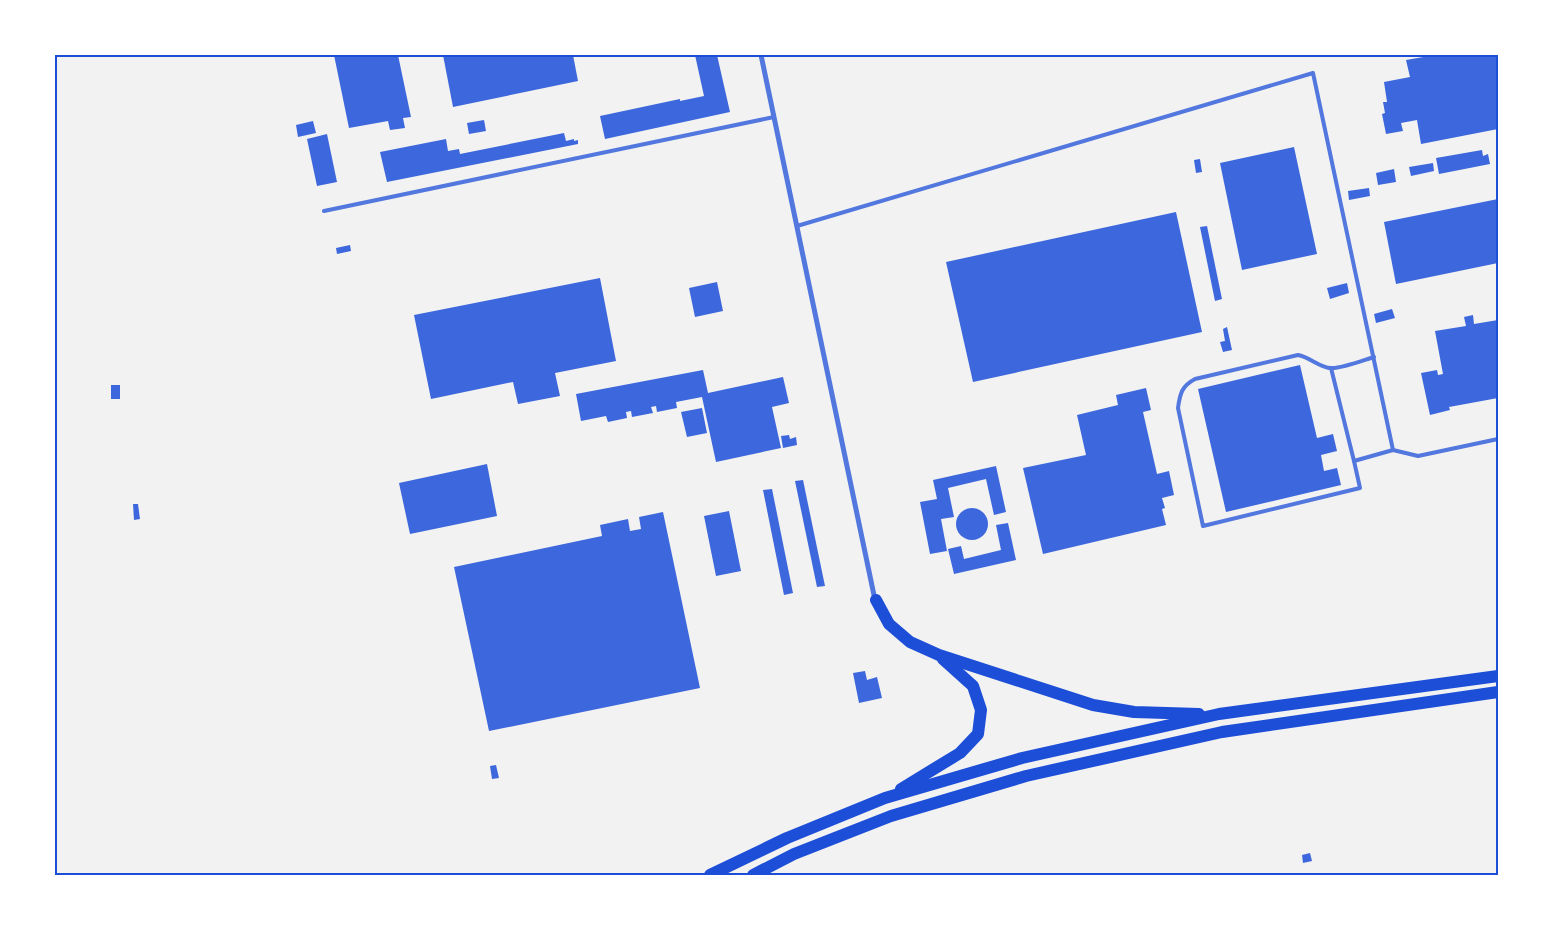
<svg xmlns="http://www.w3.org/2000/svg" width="1553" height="930" font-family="'Alegreya Sans',sans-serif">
<rect width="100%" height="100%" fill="#f2f2f2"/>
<g fill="#3d67dc">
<path d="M334,55H398L411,117L403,118L405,128L390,130L388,121L349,128Z"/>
<path d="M443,55H573L578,81L453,107Z"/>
<path d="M695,55H717L730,112L605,139L600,116L680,99V101L704,96Z"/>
<path d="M1435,55H1498V129L1421,144L1417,120L1401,123L1403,131L1386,134L1382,114L1385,113L1383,102H1387L1384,82L1410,77L1406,60Z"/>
<path d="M484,120L486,131L469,134L467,123Z"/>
<path d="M313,121L316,133L298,137L296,125Z"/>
<path d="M564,133L566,141L574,139V141L578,140V144L387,182L380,152L446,139L448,151L459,149L460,154Z"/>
<path d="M327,134L337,182L317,186L307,139Z"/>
<path d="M1294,147L1317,254L1242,270L1220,163Z"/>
<path d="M1482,150L1483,156L1488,154L1490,164L1439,174L1436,158Z"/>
<path d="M1200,159L1202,172L1196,173L1194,160Z"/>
<path d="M1433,163L1434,171L1411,176L1409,167Z"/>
<path d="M1394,169L1396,182L1378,185L1376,173Z"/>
<path d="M1369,188L1370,196L1349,200L1348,191Z"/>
<path d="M1498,199V263L1396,284L1384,222Z"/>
<path d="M1176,212L1202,332L973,382L946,262Z"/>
<path d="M1207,226L1222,299L1215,301L1200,227Z"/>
<path d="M350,245L351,251L337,254L336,248Z"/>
<path d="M600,278L616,361L555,373L560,396L518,404L513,382L431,399L414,315Z"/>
<path d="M717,282L723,311L695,317L689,288Z"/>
<path d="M1347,283L1349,293L1330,299L1327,288Z"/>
<path d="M1392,309L1395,318L1376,323L1374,314Z"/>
<path d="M1473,315L1474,324L1498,320V398L1449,407L1450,410L1430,415L1421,373L1437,370L1438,375L1443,374L1435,331L1466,326L1464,317Z"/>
<path d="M1227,327L1232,350L1223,352L1220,342L1225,341L1223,329Z"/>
<path d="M1300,365L1317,438L1333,434L1337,451L1321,455L1324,471L1337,468L1341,485L1226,512L1198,389Z"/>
<path d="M703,370L708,393L783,377L789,403L772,407L781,448L716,462L702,397L676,402L677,408L657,412L656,406L651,407L653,413L632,417L631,411L626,412L627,418L608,422L606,416L581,421L576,394Z"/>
<rect x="111" y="385" width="9" height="14"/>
<path d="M1146,388L1151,410L1143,412L1157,474L1169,471L1174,495L1162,498L1165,508L1162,509L1166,525L1043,554L1023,468L1086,455L1077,415L1118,405L1116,395Z"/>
<path d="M702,408L707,433L687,437L681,412Z"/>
<path d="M789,435L790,439L796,437L797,445L783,448L781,436Z"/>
<path d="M487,464L497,516L410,534L399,483Z"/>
<path d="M996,466L1006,512L994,515L986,479L948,488L954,517L941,519L947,551L930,554L920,502L937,499L933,480Z"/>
<path d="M803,480L825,586L817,587L795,481Z"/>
<path d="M772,489L793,593L784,595L763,490Z"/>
<path d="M133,504H138L140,519L134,520Z"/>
<circle cx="972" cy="524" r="16"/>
<path d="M729,511L741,571L716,576L704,516Z"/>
<path d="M663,512L700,688L489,731L454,567L602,536L600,525L628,519L630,531L641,529L639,517Z"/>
<path d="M1008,523L1016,560L954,574L948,549L961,546L964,559L1001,550L996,525Z"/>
<path d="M865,671L867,680L877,677L882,698L859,703L853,673Z"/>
<path d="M496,765L499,778L492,779L490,766Z"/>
<path d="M1310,853L1312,861L1303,863L1302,855Z"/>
</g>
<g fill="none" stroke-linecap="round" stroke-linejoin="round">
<g stroke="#5277de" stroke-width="4">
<path d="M324,211L774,117"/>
<path d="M797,226L1313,73L1393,450L1418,456L1498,439"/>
<path d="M1374,357C1364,360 1340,369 1331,368C1320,368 1310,357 1298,355L1195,379C1182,386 1180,393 1178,408L1203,526L1360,488L1354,461L1393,450"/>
<path d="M1331,368L1354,461"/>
</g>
<path stroke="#5277de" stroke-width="5" d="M761,55L875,600"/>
<g stroke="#1d4ed8" stroke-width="12">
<path d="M876,600L889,624L910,642L939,655L1093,705L1134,712L1199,714"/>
<path d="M901,789L960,753L978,734L981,710L973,686L943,659"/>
<path d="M710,875L787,838L885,798L1022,758L1219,714L1498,676"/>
<path d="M753,875L794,854L891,816L1026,776L1222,732L1498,692"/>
</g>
</g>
<rect width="1553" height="930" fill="none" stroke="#ffffff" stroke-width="112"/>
<rect x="56" y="56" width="1441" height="818" fill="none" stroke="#1d4ed8" stroke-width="2"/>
</svg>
